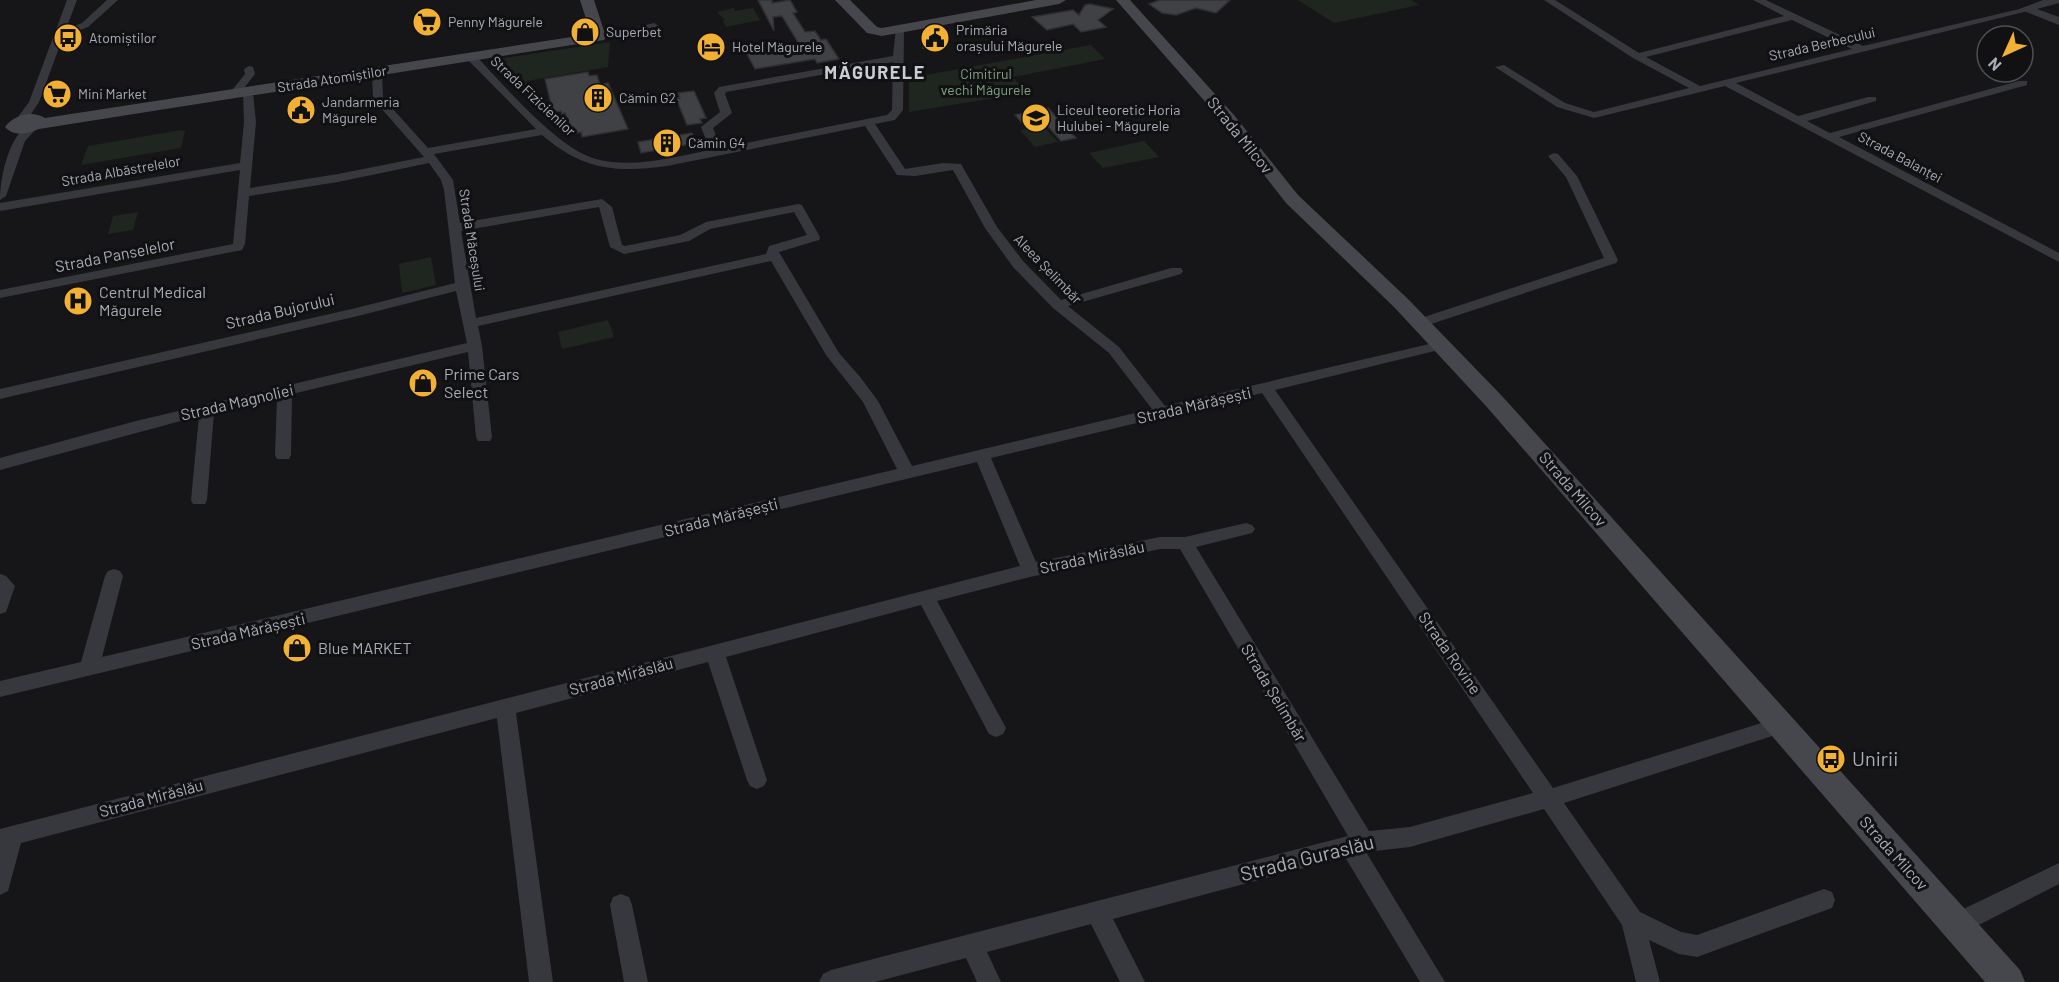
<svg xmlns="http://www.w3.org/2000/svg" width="2059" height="982" font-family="Barlow,sans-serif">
<rect width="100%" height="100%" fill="#161618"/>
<g fill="#1e261f">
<path d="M1298,0H1411L1419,5L1334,23Z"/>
<path d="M734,8L735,11L753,8L760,20L726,27L723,21L725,20L717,12Z"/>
<path d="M610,42L608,67L527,81L528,91L523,92L489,64L491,60Z"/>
<path d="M1091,45L1105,59L1013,77L1026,93L909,112V78Z"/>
<path d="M1042,125L1058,142L1035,147L1020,130Z"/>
<path d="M181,130L185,131L181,148L81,165L88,146Z"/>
<path d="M1144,141L1159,157L1103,168L1089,153Z"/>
<path d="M138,212L133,230L108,234L113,216Z"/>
<path d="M431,257L436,285L402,293L399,264Z"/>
<path d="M608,320L614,337L562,349L558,332Z"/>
</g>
<g fill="#404145" stroke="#303034" stroke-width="1.5">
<path d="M758,0H772V3L790,0L797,12L793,13L805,32L815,31L821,40L826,39L839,59L817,63L815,59L755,69L746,52L799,44L782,16L773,17L774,31Z"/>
<path d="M1160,0H1230L1216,13L1196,8L1176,15L1162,13L1149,4Z"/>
<path d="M1090,4L1113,9L1098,20L1106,27L1081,32L1073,24L1047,30L1032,17L1073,10L1079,15L1085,5Z"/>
<path d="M943,31L940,45L923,48L924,37Z"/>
<path d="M588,72L589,76L597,75L600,85L608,83L628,129L582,137L581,132L573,134L565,113L562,114L561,111L553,112L545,79Z"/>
<path d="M694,91L706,118L700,119L702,123L687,125L676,98H680L678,93Z"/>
<path d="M312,100L310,116L291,120L293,103Z"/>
<path d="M1048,108L1076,138L1061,141L1044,122L1025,126L1015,115Z"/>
<path d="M692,133L696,143L641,153L638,142Z"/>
</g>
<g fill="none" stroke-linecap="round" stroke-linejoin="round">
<g fill="#37383d" fill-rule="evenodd">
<path d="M67,0H77L66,29L82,23L107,0H118L88,27L63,37L39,102L25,123H17L15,121L29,102Z"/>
<path d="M1544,0H1555L1639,53L1784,16L1753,0H1766L1863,46L2028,7V11L1736,83L1798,116L1868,97H1876V101L1807,121L1830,133L2019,81H2027V85L1839,137L2059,253V262L1725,86L1594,118L1557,107L1495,67L1504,65L1565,103L1594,112L1689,88L1633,58ZM1792,20L1852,49L1700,86L1646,57Z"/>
<path d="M654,23L659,26L657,28L599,40L594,37Z"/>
<path d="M896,28L904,30L903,110L895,120L875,124L905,169L943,163L961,164L997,227L1023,261L1061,300L1171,268H1181L1183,271L1181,274L1068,306L1119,347L1165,406L1442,341L1447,342L1449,345L1447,348L1275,390L1553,788L1781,717L1788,719L1791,725L1788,731L1564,803L1640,912L1681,932L1697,935L1824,889L1832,892L1835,900L1832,908L1697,957L1679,954L1649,940L1660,982H1636L1622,925L1544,809L1410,847L1366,852L1445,982H1420L1345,857L1113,919L1145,982H1120L1091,924L987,952L1001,982H977L966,958L875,982H819L823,974L831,970L1348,836L1180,549H1160L1030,577L937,601L1006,728L1003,734L996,737L989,734L921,605L726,657L767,780L764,786L757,789L750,786L747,780L708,662L516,713L553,982H529L497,718L21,843L8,891L0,895V829L1020,566L977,462L0,697V681L81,662L105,576L108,571L114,569L120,571L123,576L102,657L897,469L863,402L826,355L771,261L478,326L482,346L492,437L490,441H478L476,437L468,352L292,394L291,455L289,459H277L275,455L277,398L214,413L207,500L205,504H193L191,500L199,416L0,470V458L136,421L467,343L456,291L358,316L0,399V389L356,308L455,283L444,190L441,180L429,163L338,182L249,196L245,244L242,250L0,298V290L233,244L240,170L0,211V203L240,163L244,122L243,93L248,90L253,93L256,122L250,188L338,174L424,157L373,99L372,72L377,69L382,72L383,98L428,148L536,129L467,59L466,57L471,54L475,55C503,84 558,149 596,159C633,169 674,157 710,150L701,127L720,112L714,93L719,87L893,56ZM893,62L892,110L887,115L721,148L713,128L732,113L725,94L726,92ZM865,126L897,175L915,176L953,170L985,228L1013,267L1053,308L1109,353L1152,409L912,466L878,401L861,378L839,353L779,252L819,240L820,237L802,205L798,204L706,222L680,235L625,246L622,245L612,207L602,199L460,223L453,180L434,154L542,135C583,170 615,173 667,166ZM599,207L610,247L624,254L689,241L710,229L794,212L807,235L769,246L766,254L476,318L461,231ZM1262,393L1533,793L1410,827L1369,831L1196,547L1252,533L1255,529L1252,525L1246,523L1185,537H1160L1036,562L991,458Z"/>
<path d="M249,66L253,67L255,74L237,97H229L228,95L245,74L244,69Z"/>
<path d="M33,123L39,126L25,141L6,196L0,200C0,178 9,131 33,123Z"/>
<path d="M1554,153L1558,154L1577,176L1618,260L1616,263L1425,326H1415L1413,323L1415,320L1604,258L1566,177L1548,156Z"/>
<path d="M0,574L6,576L15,586L6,612L0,614Z"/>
<path d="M2059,863V884L1965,932L1957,935L1949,932L1946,924L1949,916Z"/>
<path d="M621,894L629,897L632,905L648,982H624L610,905L613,897Z"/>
</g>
<path fill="#37383d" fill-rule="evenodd" d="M2043,0H2059V3L2037,9L2059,17V25L2019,9Z"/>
<g fill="#45474d" fill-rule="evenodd">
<path d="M580,0H594L606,37L604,40L39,129C28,134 14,137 5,127C14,115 32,110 45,118L591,34Z"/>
<path d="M835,0H850L877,27L882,28L1036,0H1066L1059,4L882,36L867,33Z"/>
<path d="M1116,0H1130L1234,115L1298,195L1408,299L1502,396L2020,970L2025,982H1985L1486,406L1394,307L1286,203L1222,121Z"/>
</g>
</g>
<defs>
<g id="supermarket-disc" transform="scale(1.5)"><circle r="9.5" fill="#f2b134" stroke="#111113"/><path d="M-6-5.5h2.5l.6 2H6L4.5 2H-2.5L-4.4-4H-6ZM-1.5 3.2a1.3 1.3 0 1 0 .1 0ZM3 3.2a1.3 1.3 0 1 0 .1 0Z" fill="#111"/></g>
<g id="shop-disc" transform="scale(1.5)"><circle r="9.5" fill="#f2b134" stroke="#111113"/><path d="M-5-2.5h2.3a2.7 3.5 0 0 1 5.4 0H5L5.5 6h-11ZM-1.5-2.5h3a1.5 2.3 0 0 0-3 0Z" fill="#111"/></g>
<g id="bus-disc" transform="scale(1.5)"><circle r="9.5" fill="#f2b134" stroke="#111113"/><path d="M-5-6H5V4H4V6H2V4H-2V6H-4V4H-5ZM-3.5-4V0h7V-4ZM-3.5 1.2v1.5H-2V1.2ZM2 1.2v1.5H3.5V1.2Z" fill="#111"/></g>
<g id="civic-disc" transform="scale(1.5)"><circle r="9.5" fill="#f2b134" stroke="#111113"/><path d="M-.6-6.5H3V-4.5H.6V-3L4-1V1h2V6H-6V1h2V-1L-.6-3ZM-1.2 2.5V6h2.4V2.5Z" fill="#111"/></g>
<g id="hotel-disc" transform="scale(1.5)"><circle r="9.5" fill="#f2b134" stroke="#111113"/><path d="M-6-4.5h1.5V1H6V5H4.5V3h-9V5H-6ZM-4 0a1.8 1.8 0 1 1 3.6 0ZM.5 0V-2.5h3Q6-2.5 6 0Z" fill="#111"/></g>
<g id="building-disc" transform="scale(1.5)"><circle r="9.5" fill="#f2b134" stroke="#111113"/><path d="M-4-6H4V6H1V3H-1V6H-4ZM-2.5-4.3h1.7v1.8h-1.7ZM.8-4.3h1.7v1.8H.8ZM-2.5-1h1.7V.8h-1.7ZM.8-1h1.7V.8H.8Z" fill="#111"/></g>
<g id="university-disc" transform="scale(1.5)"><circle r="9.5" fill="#f2b134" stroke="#111113"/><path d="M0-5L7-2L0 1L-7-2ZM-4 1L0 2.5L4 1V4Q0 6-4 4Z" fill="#111"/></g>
<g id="hospital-disc" transform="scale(1.5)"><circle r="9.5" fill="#f2b134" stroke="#111113"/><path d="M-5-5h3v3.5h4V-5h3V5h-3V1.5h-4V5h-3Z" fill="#111"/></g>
</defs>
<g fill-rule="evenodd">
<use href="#supermarket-disc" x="427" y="22"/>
<use href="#shop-disc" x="585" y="32"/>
<use href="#bus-disc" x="68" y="38"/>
<use href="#civic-disc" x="935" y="38"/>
<use href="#hotel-disc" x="711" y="47"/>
<use href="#supermarket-disc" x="57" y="94"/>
<use href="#building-disc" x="598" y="98"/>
<use href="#civic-disc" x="301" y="110"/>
<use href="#university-disc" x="1036" y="118"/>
<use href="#building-disc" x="667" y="143"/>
<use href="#hospital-disc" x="78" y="301"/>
<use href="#shop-disc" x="423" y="383"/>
<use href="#shop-disc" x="297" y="648"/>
<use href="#bus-disc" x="1831" y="759"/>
</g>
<g text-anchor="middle" stroke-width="6" stroke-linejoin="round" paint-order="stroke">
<g font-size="14" fill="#a8adb8" stroke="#111113" text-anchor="start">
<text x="448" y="27">Penny Măgurele</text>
<text x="956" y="35">Primăria<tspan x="956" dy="16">orașului Măgurele</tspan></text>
<text x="606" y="37">Superbet</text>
<text x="89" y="43">Atomiștilor</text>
<text x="732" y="52">Hotel Măgurele</text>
<text x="78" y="99">Mini Market</text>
<text x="619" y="103">Cămin G2</text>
<text x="322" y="107">Jandarmeria<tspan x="322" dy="16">Măgurele</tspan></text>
<text x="1057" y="115">Liceul teoretic Horia<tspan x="1057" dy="16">Hulubei - Măgurele</tspan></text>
<text x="688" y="148">Cămin G4</text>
</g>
<g font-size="14" fill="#a8adb8" stroke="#111113">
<text transform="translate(1822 44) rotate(-13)" y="5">Strada Berbecului</text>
<text transform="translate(332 79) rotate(-9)" y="5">Strada Atomiștilor</text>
<text transform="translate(533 96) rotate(43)" y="5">Strada Fizicienilor</text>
<text transform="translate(1900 157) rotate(28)" y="5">Strada Balanței</text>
<text transform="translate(121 171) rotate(-10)" y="5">Strada Albăstrelelor</text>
<text transform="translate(472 240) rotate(81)" y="5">Strada Măceșului</text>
<text transform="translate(1048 269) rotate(46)" y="5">Aleea Șelimbăr</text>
</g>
<g font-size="14" fill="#7fa381" stroke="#111113">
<text x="986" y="79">Cimitirul<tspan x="986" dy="16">vechi Măgurele</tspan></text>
</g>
<g font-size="16" fill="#a8adb8" stroke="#111113">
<text transform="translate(1240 135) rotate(51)" y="6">Strada Milcov</text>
<text transform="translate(115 255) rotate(-11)" y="6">Strada Panselelor</text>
<text transform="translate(280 311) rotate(-13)" y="6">Strada Bujorului</text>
<text transform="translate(237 402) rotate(-13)" y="6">Strada Magnoliei</text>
<text transform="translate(1194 405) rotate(-13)" y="6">Strada Mărășești</text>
<text transform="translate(1573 489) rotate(49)" y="6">Strada Milcov</text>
<text transform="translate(721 517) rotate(-14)" y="6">Strada Mărășești</text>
<text transform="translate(1092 557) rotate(-12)" y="6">Strada Mirăslău</text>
<text transform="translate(248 631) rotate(-13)" y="6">Strada Mărășești</text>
<text transform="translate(1450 653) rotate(55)" y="6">Strada Rovine</text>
<text transform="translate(621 676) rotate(-15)" y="6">Strada Mirăslău</text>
<text transform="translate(1274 693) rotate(59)" y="6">Strada Șelimbăr</text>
<text transform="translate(151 798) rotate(-15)" y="6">Strada Mirăslău</text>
<text transform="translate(1894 853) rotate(48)" y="6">Strada Milcov</text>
</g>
<g font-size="16" fill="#a8adb8" stroke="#111113" text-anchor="start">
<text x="99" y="298">Centrul Medical<tspan x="99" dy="18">Măgurele</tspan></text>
<text x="444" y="380">Prime Cars<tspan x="444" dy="18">Select</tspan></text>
<text x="318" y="654">Blue MARKET</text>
</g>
<g font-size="18" font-weight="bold" letter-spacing="1.5" fill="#c9ccd4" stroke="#111113">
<text x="875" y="79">MĂGURELE</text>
</g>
<g font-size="20" fill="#a8adb8" stroke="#111113" text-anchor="start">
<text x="1852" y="766">Unirii</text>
</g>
<g font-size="20" fill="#a8adb8" stroke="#111113">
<text transform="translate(1307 858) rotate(-14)" y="7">Strada Guraslău</text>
</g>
</g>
<g transform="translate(2005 54) rotate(225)"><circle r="28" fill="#111113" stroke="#4d4f55" stroke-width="1.5"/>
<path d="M0-4.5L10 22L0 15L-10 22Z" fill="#f2b134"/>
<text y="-9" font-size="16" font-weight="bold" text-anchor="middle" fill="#a8adb8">N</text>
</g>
</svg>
